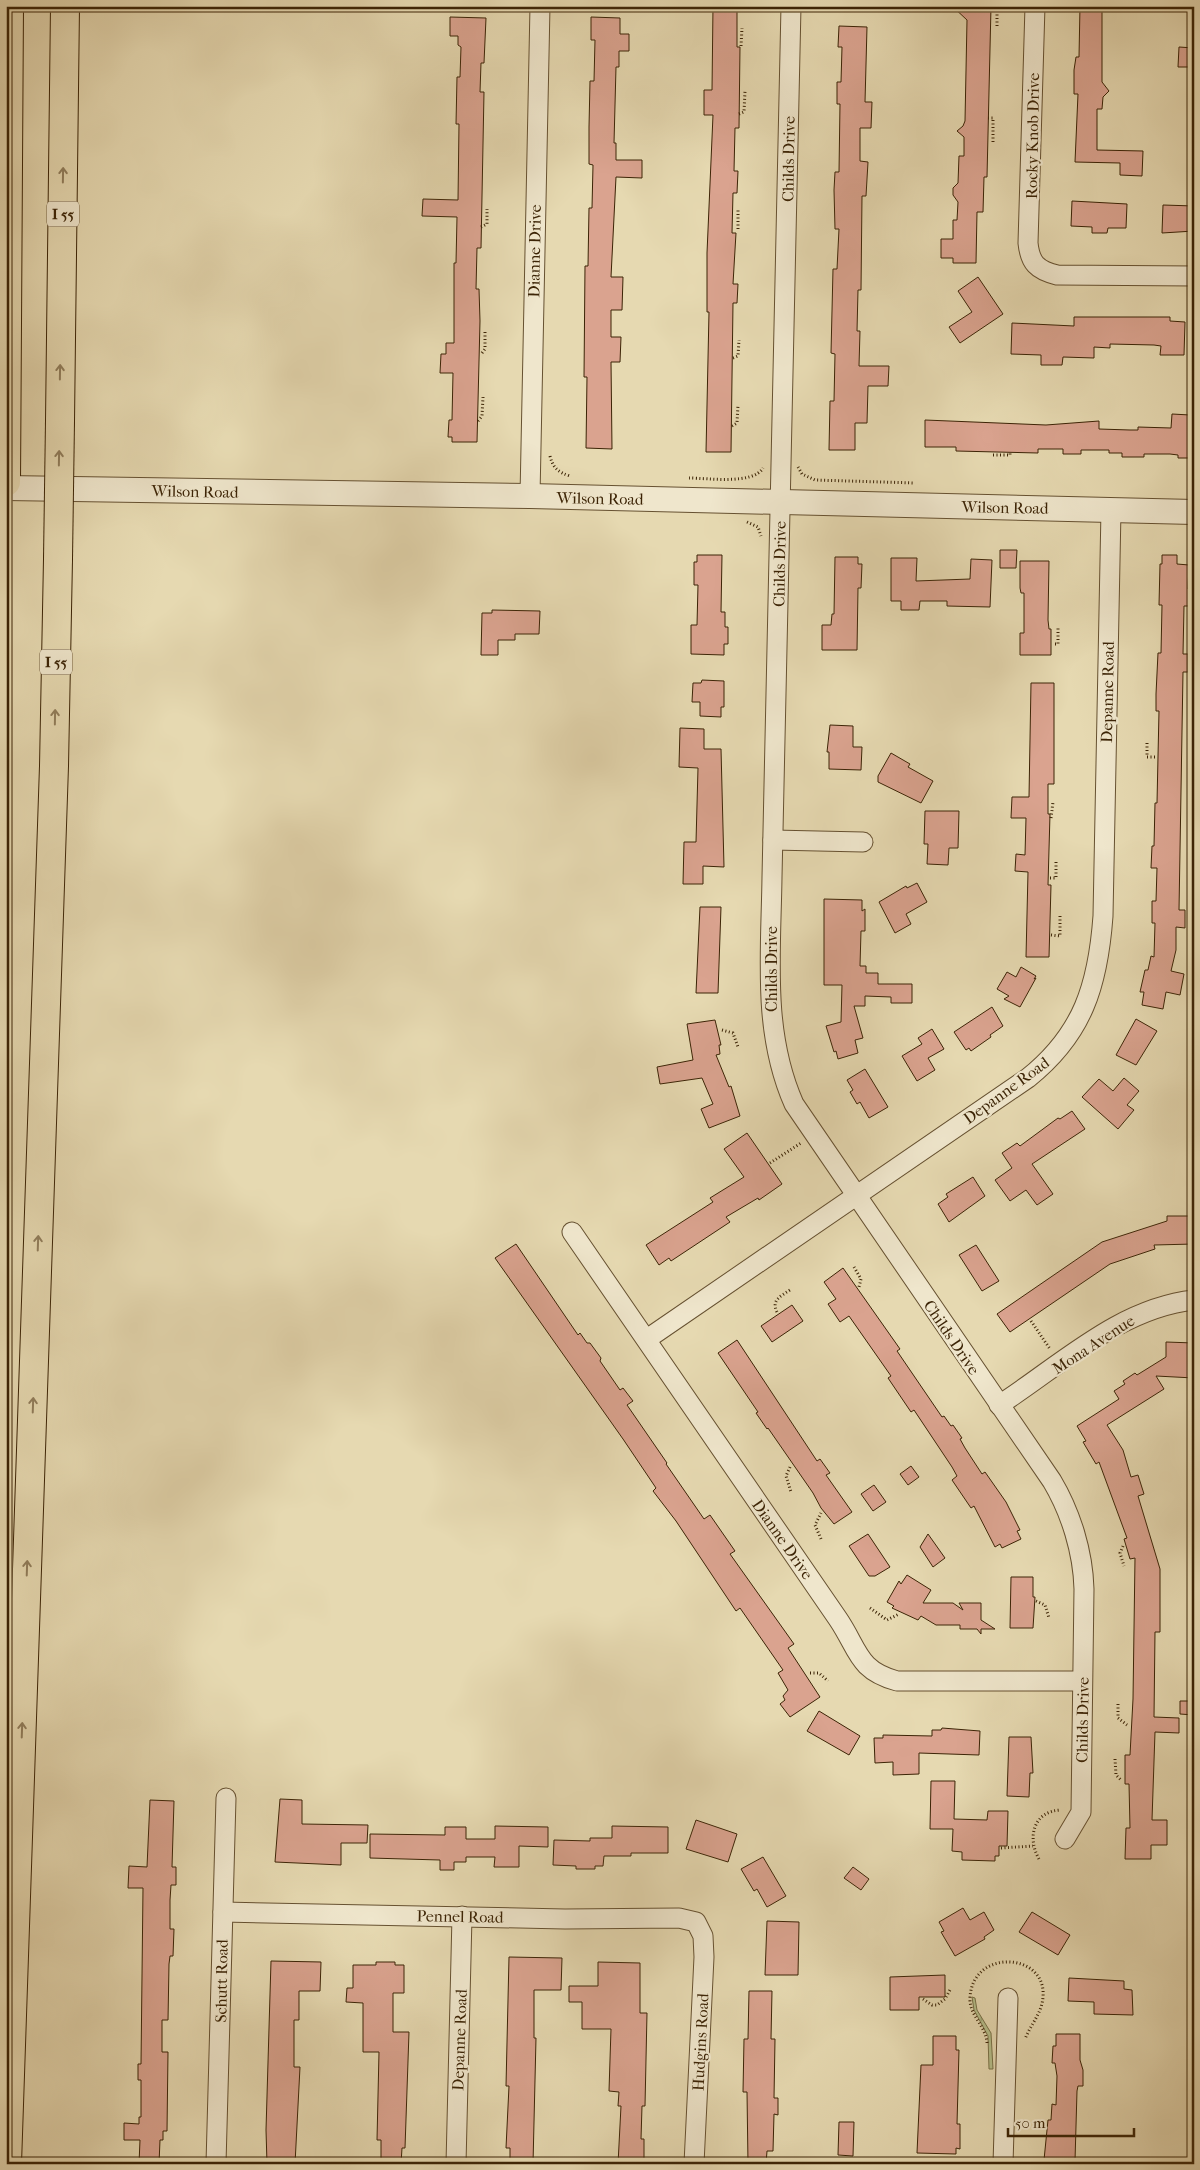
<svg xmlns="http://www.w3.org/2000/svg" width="1200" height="2170" font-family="'IM FELL French Canon',serif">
<defs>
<pattern id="grass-tufts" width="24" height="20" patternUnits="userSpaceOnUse" patternTransform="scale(1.25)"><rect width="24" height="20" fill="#b6bf8b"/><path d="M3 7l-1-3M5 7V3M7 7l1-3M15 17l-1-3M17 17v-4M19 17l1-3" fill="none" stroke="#9da476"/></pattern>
</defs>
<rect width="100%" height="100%" fill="#e6d9b1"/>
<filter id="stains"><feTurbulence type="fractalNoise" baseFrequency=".004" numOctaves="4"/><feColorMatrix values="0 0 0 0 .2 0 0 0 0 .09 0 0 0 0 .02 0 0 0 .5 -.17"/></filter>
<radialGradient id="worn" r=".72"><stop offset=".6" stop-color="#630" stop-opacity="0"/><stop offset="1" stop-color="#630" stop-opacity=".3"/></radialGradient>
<path fill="url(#grass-tufts)" stroke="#797248" d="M972,1997L975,1998L977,2010L991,2033L993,2069H989L988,2036L974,2010Z"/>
<g fill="#daa38f" stroke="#3c2406">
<path d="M713,6H737V47H740L739,128H735L734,171H738L737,193H733L732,233H736L733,284H738L737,303H733L731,452H706L709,312H707V253L713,115H704V90H712Z"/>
<path d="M952,6H991L987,177H984L983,212H977L976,263H953V258H941V239H953V220H957L958,202L953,195V188L958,183L959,156H964V137L957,131L963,126L965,121L967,20Z"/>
<path d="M1080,6H1102V82L1109,91L1103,97L1102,109H1097V150L1143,151L1142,176L1120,175V163L1075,162L1078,94H1074V70L1076,57H1079Z"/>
<path d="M450,17L486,18L484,63H481L480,92H484L481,248H477L476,289H479L480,321L477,442H452V437H448L449,420H452L453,373H440L441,354H446V343H454V263H456L457,217L422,216L423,199L458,200L459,124H456L457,77H460L461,47L458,45V36H450Z"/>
<path d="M591,17L620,18V34H629V51H619V67H616L614,143H616V160H642V178L616,177L611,277H623L622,310H611V337H621L620,362H611L612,449L586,448L587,377H584L585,266H588L589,208H592L593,165L589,164V127L590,81H594L595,40H591Z"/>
<path d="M839,26L867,27L865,102H872L871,128H860V161L868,162L866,196H862L861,290H858L857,331H860L859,366H889L888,386H868L867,423H855V450H829L830,401H834L835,354L831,353L833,269H837L839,229H835L834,190L835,172H839L840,104H837V82H841L842,47H838Z"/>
<path d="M1179,47L1194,48V67H1178Z"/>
<path d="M1072,201L1127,204L1126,228H1108L1107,233H1092V227L1071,226Z"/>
<path d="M1163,205L1194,206V231L1162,233Z"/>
<path d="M978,277L1003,314L960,343L949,327L972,312L958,291Z"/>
<path d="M1074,317H1170V321L1185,322L1184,355H1160L1161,346L1154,345L1110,344V348L1094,347V358L1063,357L1062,365H1041V355L1011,354L1012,323L1074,326Z"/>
<path d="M1172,414L1190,415V433H1194V458H1178V455L1170,454H1144V457H1122V453H1109V450H1081V454H1063V449H1038V453L956,451V447H925V420L1046,425L1099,421V429L1130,430H1138V427L1171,428Z"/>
<path d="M1000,550H1017L1016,568H1000Z"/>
<path d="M697,555H722L721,612H725V627H728V644H724V655L691,654V625H697L698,585H694V562H697Z"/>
<path d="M1162,555H1177V564L1189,565L1188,589H1194V606H1184L1183,654H1188V672H1183L1179,910H1185V928L1176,927V950L1171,971L1184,974L1180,995L1166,992L1163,1009L1142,1005L1144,992H1140L1145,970H1148L1151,956L1154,957L1155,923H1152V901H1156L1157,868H1151L1152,846H1154L1155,803H1157L1159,711H1156V694L1158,653H1161L1162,605H1159L1160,564H1162Z"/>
<path d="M835,557H858V564H862L861,588H858L857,650H822V625H831L832,614H834Z"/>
<path d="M891,558H917L916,581L970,579L971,559L992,560L990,607L947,606V601H920L919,610H901V601H891Z"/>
<path d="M1020,561H1049L1048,620L1049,629H1051V655H1020V633H1024V593H1021L1020,588Z"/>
<path d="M492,610L540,611L539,634H515V640H498V655H481L482,613H492Z"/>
<path d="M702,680L724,681V707H721V717L700,716V702H692L693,683H701Z"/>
<path d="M1031,683H1054V784H1048V814H1050L1048,885H1051L1049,957H1026L1028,872L1015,871L1016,854L1025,855L1026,818H1011L1012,797H1029Z"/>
<path d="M830,725L853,726V747H862L861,770L829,769V752H827Z"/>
<path d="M680,728L704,729V749H721L724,867L703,866V884H683L684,842H696L698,768L679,767Z"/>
<path d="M891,753L910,764L908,767L933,781L921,803L878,782V776Z"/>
<path d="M925,811H959L958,848H949L948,865L927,864L928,844H924Z"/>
<path d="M917,883L927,902L906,914L911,924L895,933L879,902L906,886L907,888Z"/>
<path d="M824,899L862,900V911L865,909V931H861L860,966H866V973H878V984H912V1003H891V997L865,996V1006H854L863,1038L855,1040L858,1053L838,1059L836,1051L834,1052L826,1026L841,1022L842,985H824Z"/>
<path d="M700,907H721L718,993H696Z"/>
<path d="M1021,967L1036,976L1034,979L1036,978L1020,1007L1004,999L1009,996L997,989L1007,972L1016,977Z"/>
<path d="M992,1007L1003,1026L990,1035L991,1037L971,1051L969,1048L966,1050L954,1032Z"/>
<path d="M1136,1019L1157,1031L1136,1065L1116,1055Z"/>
<path d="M715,1020L721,1045H719L720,1054L716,1055L729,1087L731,1086L740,1116L709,1128L701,1109L713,1104L702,1078L660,1084L657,1067L693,1060L687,1024Z"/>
<path d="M932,1029L944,1049L928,1058L935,1070L917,1081L902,1056L922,1044L918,1038Z"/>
<path d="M865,1069L888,1107L869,1118L860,1102L857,1104L850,1092L853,1090L847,1080Z"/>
<path d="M1124,1078L1139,1091L1127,1105L1134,1110L1118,1129L1082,1097L1099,1079L1113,1091Z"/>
<path d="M1072,1111L1085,1129L1032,1164L1053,1194L1037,1205L1026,1190L1010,1201L995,1180L1012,1168L1002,1153L1017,1143L1020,1146L1058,1118L1060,1119Z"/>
<path d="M747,1133L782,1184L759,1200L758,1198L726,1217L730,1222L671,1261L669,1258L659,1265L646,1245L713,1202L710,1198L744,1177L724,1149Z"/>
<path d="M973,1177L985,1196L949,1222L938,1204L948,1197L946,1194Z"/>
<path d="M1167,1216H1194V1244L1154,1245L1155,1249L1110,1264L1010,1332L997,1314L1102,1242L1167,1221Z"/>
<path d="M516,1244L578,1335L580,1333L587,1343H590L601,1358L600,1361L620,1390L623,1388L633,1401L627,1405L667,1463L666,1464L704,1519L710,1515L735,1551L730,1554L794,1644L788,1648L820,1697L790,1717L780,1704L785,1700L783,1696L788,1690L778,1673L783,1670L740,1608L736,1611L676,1521L653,1491L656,1488L623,1439L495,1258Z"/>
<path d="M976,1245L999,1281L982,1291L959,1255Z"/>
<path d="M843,1268L900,1349L897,1351L942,1417L944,1416L951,1426L953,1425L962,1438L960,1439L965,1448L982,1474L985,1472L1006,1502L1020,1530L1017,1531L1021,1539L1002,1548L1000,1544L995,1547L974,1506L971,1508L952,1480L957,1476L952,1467L914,1410L911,1412L888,1378L891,1376L849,1316L840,1322L828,1304L836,1299L824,1282Z"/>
<path d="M792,1305L803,1321L772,1342L761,1326Z"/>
<path d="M737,1340L817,1461L820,1459L830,1473L826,1475L852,1512L834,1524L821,1508L813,1493L768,1428L767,1429L756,1413L758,1412L718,1353Z"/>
<path d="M1166,1342L1194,1343V1378L1156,1376L1164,1389L1107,1425L1123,1450L1131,1477L1138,1475L1144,1494L1138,1496L1160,1569V1632H1155L1154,1717L1179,1718V1733L1155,1732L1152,1820H1167V1845H1151V1859H1125L1126,1828H1130L1129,1784H1125V1755H1130L1133,1699L1135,1558L1130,1559L1124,1539L1127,1538L1099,1462L1096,1464L1083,1442L1086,1441L1077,1426L1119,1399L1114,1391L1125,1384L1123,1381L1135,1373L1137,1375L1166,1357Z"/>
<path d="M911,1466L919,1477L908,1485L900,1474Z"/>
<path d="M874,1485L886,1502L873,1511L861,1494Z"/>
<path d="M868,1534L890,1567L875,1576H869L849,1546Z"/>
<path d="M928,1534L945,1558L933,1567L920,1547Z"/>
<path d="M907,1575L931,1590L923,1603H953L963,1610L959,1603H981V1620L995,1629H981V1634L977,1629H960V1625H936L921,1616L918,1620L892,1608L894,1606L887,1602L899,1581L901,1584Z"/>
<path d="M1011,1577H1033V1597H1035L1033,1628H1010Z"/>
<path d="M1180,1701H1194V1715L1180,1714Z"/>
<path d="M819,1711L860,1736L849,1755L807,1731Z"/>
<path d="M942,1728L980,1731L979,1755L919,1753V1774L893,1775V1762L875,1763L874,1738H883V1735L932,1736V1730H941Z"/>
<path d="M1009,1737H1031L1033,1773H1030L1029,1797L1007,1796Z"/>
<path d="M931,1781H955L954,1819L987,1820L988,1811H1008L1007,1846H999V1856H995V1861L962,1860V1852L952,1851L953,1829H930Z"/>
<path d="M280,1799L302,1800V1824L368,1825L367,1843H341V1865L275,1862Z"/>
<path d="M150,1800L174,1801L172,1867H176V1885H171L170,1900V1929H174L173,1956H170L169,1964L168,2020H162V2052H168L167,2131H163V2140H160L159,2164H139L140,2140H124V2123L139,2124V2117H141V2080H138V2064H141L143,1888H128L129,1866L147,1867Z"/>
<path d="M696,1820L737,1834L728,1862L686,1849Z"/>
<path d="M495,1826L548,1827V1847L519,1846V1867H494L495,1857H466V1862H454V1870H440V1860L370,1858V1834L445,1835V1827H466V1839H495Z"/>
<path d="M612,1826L668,1827V1853H631V1856H604L603,1866H595V1869H576V1866L553,1865L554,1840L590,1841V1838H612Z"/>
<path d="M763,1857L786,1896L767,1907L757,1889L754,1891L741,1869Z"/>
<path d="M853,1867L869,1879L861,1890L844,1878Z"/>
<path d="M963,1908L970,1920L984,1912L994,1930L984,1937L985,1939L955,1956L941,1932L944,1931L939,1922Z"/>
<path d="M1032,1912L1070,1935L1058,1955L1019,1932Z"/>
<path d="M767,1921L799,1922L798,1975H765Z"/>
<path d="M509,1957L562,1958L561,1990H534V2038H536L533,2164H510V2148H506L509,2086H506Z"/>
<path d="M271,1961L321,1962L320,1991H299V2020H294V2067H300L295,2164H267L266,2130Z"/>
<path d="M376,1962H395V1965H404V1993H393V2032H409L405,2148H402L401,2164H381V2140H377L379,2052H363V2003L346,2002L347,1988H353V1965H376Z"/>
<path d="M598,1962L640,1963V2013H647L645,2106H642L641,2139H644V2164H618L621,2106H618L619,2092L609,2091L611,2029H582V2002H569V1986H598Z"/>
<path d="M945,1975V1997H919V2010H890V1977Z"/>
<path d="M1069,1978L1124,1981V1989L1132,1990L1133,2015L1094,2014V2002L1068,2001Z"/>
<path d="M749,1991H772L771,2039H775L774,2098H778V2115L774,2114L773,2151H767L766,2164H748L747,2092H743L744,2039H748Z"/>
<path d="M1056,2034H1080V2060L1083,2070V2086H1078L1077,2091L1075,2161L1044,2160L1048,2120H1051L1052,2104L1056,2105L1057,2076L1055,2063H1052L1053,2046H1056Z"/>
<path d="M933,2036H956V2050H959L957,2124H960V2149L956,2148V2154L917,2153L921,2065H933Z"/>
<path d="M839,2122H854L853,2156L838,2155Z"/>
</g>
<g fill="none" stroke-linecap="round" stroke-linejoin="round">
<g stroke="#665131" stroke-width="21">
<g id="minor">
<path d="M791,6L772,877C771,954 762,1032 794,1104L1052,1481C1071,1513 1083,1552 1084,1589L1081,1812L1065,1839"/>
<path d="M1035,6L1028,243C1030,263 1037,270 1057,275L1194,276"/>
<path d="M530,496L540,6"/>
<path d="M773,840L863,842"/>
<path d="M572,1232L838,1619C859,1650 857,1670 897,1681H1082"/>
<path d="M647,1339L1028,1078C1083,1034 1098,985 1103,916L1111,510"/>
<path d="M999,1405C1060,1366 1119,1308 1194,1300"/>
<path d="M223,1912L565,1919L679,1918L696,1922L703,1936L704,1957L694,2164"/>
<path d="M216,2164L226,1798"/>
<path d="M456,2164L462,1916"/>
<path d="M1003,2164L1008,1998"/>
</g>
</g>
<g stroke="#665131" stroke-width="26">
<path id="tertiary" d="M6,488L530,496L1194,512"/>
</g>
<g stroke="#3c2406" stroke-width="30">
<g id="motorway">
<path d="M60,421L65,6"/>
<path d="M6,482L9,6"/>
<path d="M7,2164L54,766L58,559"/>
</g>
</g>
<g stroke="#3c2406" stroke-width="3" stroke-dasharray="1 2.5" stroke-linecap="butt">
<path d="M997,26V6"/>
<path d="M741,46L742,28"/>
<path d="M739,114L744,112L745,91"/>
<path d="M988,118H993V143"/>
<path d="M481,227L487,224V209"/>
<path d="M738,229V209"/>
<path d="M1190,260V241"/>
<path d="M482,353L485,349V331"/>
<path d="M733,358L738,356L739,340"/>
<path d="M478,421L482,416L483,397"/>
<path d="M732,426L737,423L738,405"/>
<path d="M993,455H1010V452"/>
<path d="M550,456C553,468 558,472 570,476"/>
<path d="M798,467L802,474L815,480L915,483"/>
<path d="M689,478C708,478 753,485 763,468"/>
<path d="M747,522L758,527L761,536"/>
<path d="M1055,644H1058V626"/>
<path d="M1147,743V757H1155"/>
<path d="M1051,818L1053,802"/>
<path d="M1050,878H1056V862"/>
<path d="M1051,935L1060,936V916"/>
<path d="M722,1030L733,1033L738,1047"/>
<path d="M770,1163L801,1143"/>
<path d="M854,1267L861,1279L859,1287"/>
<path d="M777,1312C771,1300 781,1296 790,1290"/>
<path d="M1031,1321L1050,1349"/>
<path d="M790,1467L786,1476L791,1492"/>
<path d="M821,1539L815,1525L821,1513"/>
<path d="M1123,1546L1120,1553L1124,1566"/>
<path d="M1036,1601L1045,1605L1049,1618"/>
<path d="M870,1608L887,1620L899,1614"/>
<path d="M810,1673H819L828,1681"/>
<path d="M1118,1704V1718L1127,1725"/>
<path d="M1115,1759L1116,1775L1122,1781"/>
<path d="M1001,1848L1033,1846"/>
<path d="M1039,1859C1027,1838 1033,1811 1061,1810"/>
<path d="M923,1999L932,2005H937L945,1999L951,1988"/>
<path d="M987,2043C986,2026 969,2015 970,1998C972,1948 1047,1952 1043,1997C1042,2013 1031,2024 1025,2039"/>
</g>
<use href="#minor" stroke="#efe6cc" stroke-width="19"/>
<use href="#tertiary" stroke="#efe6cc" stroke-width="24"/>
<use href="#motorway" stroke="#e6d9b1" stroke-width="28"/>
<g stroke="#3c2406" stroke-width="30" stroke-linecap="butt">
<path id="motorway-bridge" d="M58,559L60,421"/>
</g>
<use href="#motorway-bridge" stroke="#e6d9b1" stroke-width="28"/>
</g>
<defs><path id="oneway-shaft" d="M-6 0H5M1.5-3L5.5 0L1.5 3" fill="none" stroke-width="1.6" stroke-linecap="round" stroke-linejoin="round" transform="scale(1.25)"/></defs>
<g stroke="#917e5c">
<use href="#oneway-shaft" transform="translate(63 175) rotate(-89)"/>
<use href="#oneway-shaft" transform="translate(60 372) rotate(-89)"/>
<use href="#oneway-shaft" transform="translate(59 458) rotate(-89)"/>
<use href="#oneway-shaft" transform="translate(55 717) rotate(-89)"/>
<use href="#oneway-shaft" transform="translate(38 1243) rotate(-88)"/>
<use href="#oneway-shaft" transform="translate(33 1405) rotate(-88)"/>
<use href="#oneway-shaft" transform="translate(27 1568) rotate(-88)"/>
<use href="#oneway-shaft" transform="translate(22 1730) rotate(-88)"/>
</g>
<g text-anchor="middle" stroke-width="4.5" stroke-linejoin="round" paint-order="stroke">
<g fill="#efe6cc" stroke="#725e41" stroke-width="1">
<rect x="47" y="201.5" width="32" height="25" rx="4"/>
<rect x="40" y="649.5" width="32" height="25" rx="4"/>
</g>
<g font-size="15" font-weight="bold" fill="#3c2406">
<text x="63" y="219">I 55</text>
<text x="56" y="667">I 55</text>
</g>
<g font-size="16" fill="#3c2406" stroke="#efe6cc">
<text transform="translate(1032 136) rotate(-89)" y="6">Rocky Knob Drive</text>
<text transform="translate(788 159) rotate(-89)" y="6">Childs Drive</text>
<text transform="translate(534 251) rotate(-89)" y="6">Dianne Drive</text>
<text transform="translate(195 491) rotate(1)" y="6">Wilson Road</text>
<text transform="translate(600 498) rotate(1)" y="6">Wilson Road</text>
<text transform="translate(1005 507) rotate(1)" y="6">Wilson Road</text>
<text transform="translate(779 564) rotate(-89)" y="6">Childs Drive</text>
<text transform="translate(1107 692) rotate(-89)" y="6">Depanne Road</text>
<text transform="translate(771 969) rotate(-90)" y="6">Childs Drive</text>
<text transform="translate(1006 1090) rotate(-36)" y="6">Depanne Road</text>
<text transform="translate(952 1337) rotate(56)" y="6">Childs Drive</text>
<text transform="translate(1093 1344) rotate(-33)" y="6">Mona Avenue</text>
<text transform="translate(783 1539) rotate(55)" y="6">Dianne Drive</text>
<text transform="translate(1082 1720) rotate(-89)" y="6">Childs Drive</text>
<text transform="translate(460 1916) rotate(1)" y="6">Pennel Road</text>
<text transform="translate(221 1981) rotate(-89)" y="6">Schutt Road</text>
<text transform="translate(459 2040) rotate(-88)" y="6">Depanne Road</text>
<text transform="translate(700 2042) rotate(-87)" y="6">Hudgins Road</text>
</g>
</g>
<rect width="1200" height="2170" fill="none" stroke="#e6d9b1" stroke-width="25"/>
<rect x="8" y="8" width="1185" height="2155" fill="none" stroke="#3c2406" stroke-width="2.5"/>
<rect x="12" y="12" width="1175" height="2145" fill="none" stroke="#3c2406"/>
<path d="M1008 2128v8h126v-8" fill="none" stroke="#3c2406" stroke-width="2.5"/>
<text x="1015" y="2128" font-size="15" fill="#3c2406" stroke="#efe6cc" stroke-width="4" paint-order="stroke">50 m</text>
<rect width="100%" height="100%" filter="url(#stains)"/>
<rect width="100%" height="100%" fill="url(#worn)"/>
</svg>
